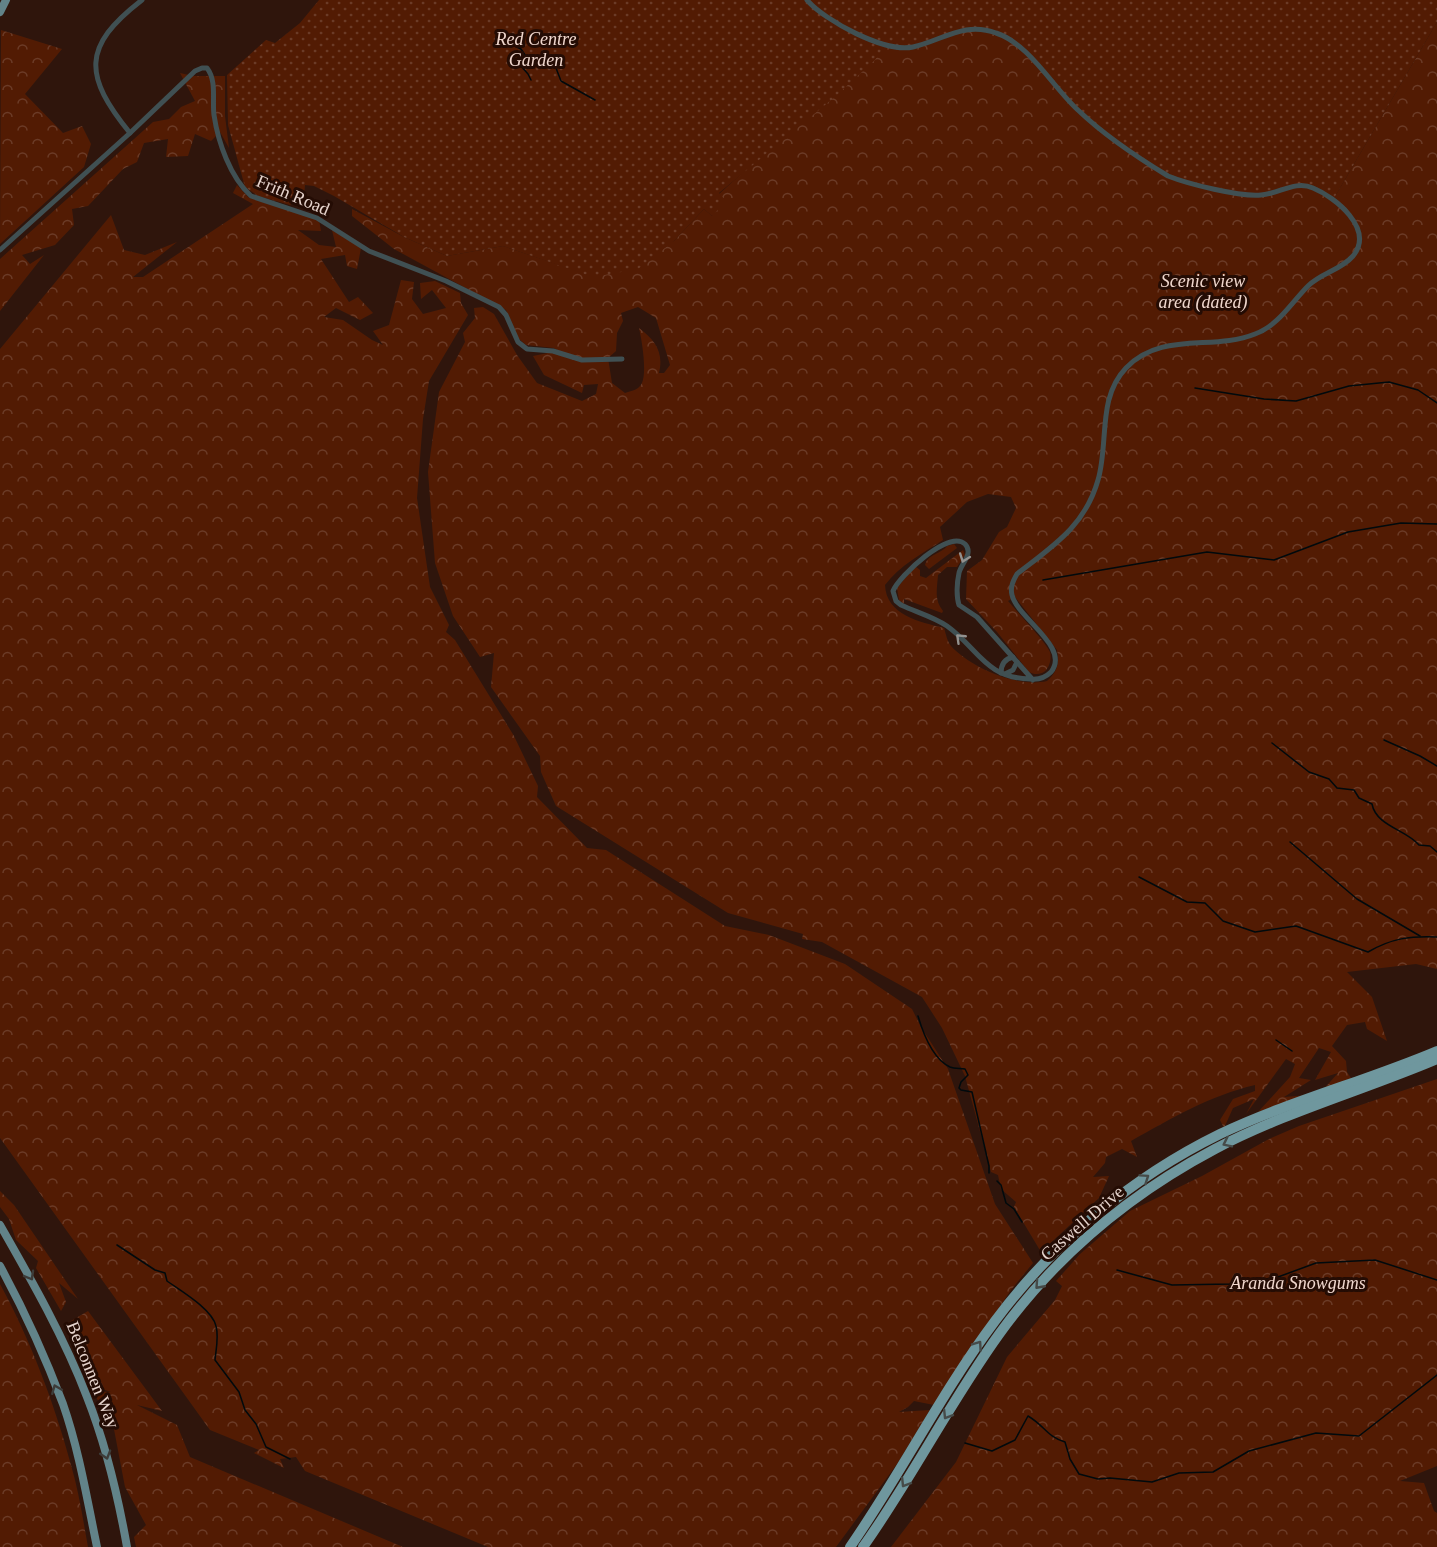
<svg xmlns="http://www.w3.org/2000/svg" width="1437" height="1547" font-family="'Times New Roman',serif">
<defs>
<pattern id="forest-crowns" width="20" height="18" patternUnits="userSpaceOnUse" patternTransform="scale(1.5)"><rect width="20" height="18" fill="#521b03"/><path d="M2 6a3 3 0 1 1 6 0M12 15a3 3 0 1 1 6 0" fill="none" stroke="#6b3b27"/></pattern>
<pattern id="garden-dots" width="8" height="8" patternUnits="userSpaceOnUse" patternTransform="scale(1.5)"><rect width="8" height="8" fill="#521b03"/><path d="M2 2h.1M6 6h.1" fill="none" stroke="#6b3b27" stroke-width="1.8" stroke-linecap="round"/></pattern>
</defs>
<rect width="100%" height="100%" fill="#2f150c"/>
<g fill="url(#forest-crowns)" fill-rule="evenodd">
<path d="M1437,22V969L1416,964L1347,972L1372,997L1387,1041L1367,1029L1365,1022L1347,1025L1332,1046L1346,1061L1347,1072L1351,1078L1322,1091L1338,1073L1315,1080L1331,1052L1319,1048L1299,1078L1311,1080L1284,1097L1310,1095L1258,1112L1290,1077L1295,1064L1286,1059L1246,1114L1254,1099L1233,1108L1224,1128L1220,1120L1233,1099L1255,1091V1085C1211,1095 1170,1119 1131,1141L1137,1157L1122,1149L1106,1157L1105,1163L1093,1177L1109,1176L1099,1198L1041,1252L1014,1207L1016,1202L1001,1189L998,1175L991,1172L965,1076L942,1028L922,997L822,942L802,939L803,934L728,913L556,806L541,772L540,756L491,687L494,653L480,657L453,616L435,563L428,472L439,392L465,342L463,333L475,318L474,308L483,307L494,314L517,355L537,383L582,401L596,394L598,384L584,385L582,393L544,375L533,356L553,352L566,356L554,348L526,345L518,338L506,310L394,249L352,216V209L404,237L447,256L503,246L592,276L674,241L704,209L712,216L719,194L885,45L952,32L987,30L1333,200ZM638,307L656,318L670,365L664,373H659C664,352 655,340 639,328C642,341 647,371 642,383C639,390 631,391 625,393L612,383L608,358L616,351L617,333L623,321L621,313ZM988,494L1011,497L1016,508L1007,527L999,532L982,560L967,571L966,599L997,632L1029,672C1033,674 1037,675 1042,673C1049,670 1052,659 1050,652C1045,641 1017,612 1008,601L1015,597L1057,650C1060,663 1057,672 1047,681C1018,688 971,668 951,646C947,641 946,634 944,628C920,622 886,615 885,585C899,566 923,553 943,540L940,527L967,502Z"/>
<path d="M1,30L62,49L25,94L63,133L82,126L91,144L84,167L0,244Z"/>
<path d="M180,73L193,76H225V116L229,148L220,132L211,141L195,134L188,156L166,157L168,139L144,143L137,162L123,169L88,206L72,209L74,225L55,245L22,255L30,264L44,255L0,311V259L153,122L169,119L181,107L195,101Z"/>
<path d="M237,185L248,197L319,220L321,231L298,230L319,245L336,247L332,230L361,248L357,269L347,266L345,255L321,259L349,302L358,297L373,313L360,320L336,308L324,317L343,320L372,340L383,345L373,331L389,325L401,280L414,282L412,299L423,314L446,308L432,290L421,299L420,283L435,281L460,293L461,303L468,315L429,381L423,419L417,498L430,587L449,625L446,632L455,640L514,736L538,786L537,797L587,848L606,850L725,926L769,935L845,964L912,1009L921,1027L948,1069L995,1204L1033,1263L1011,1290L934,1405L914,1401L908,1407L899,1412L930,1410L897,1464L836,1547H488L305,1471L296,1457L280,1459L284,1468L254,1453L259,1450L210,1430L0,1138V349L111,215L124,250L145,255L177,242L133,277H143L253,204L233,193Z"/>
<path d="M954,544L957,548L929,569L925,565C928,554 941,554 947,546Z"/>
<path d="M963,550L965,555L957,567H947L938,575C937,589 934,600 943,611L942,613L904,599V604L899,600L897,588L915,566L920,570V576L926,578Z"/>
<path d="M1437,1079V1466L1400,1481L1424,1483L1434,1511L1437,1513V1547H891L956,1462L1007,1357L1055,1300L1062,1286L1056,1281L1080,1254L1130,1211L1202,1176L1269,1139L1299,1126Z"/>
<path d="M0,1191L14,1205L78,1299L59,1283L66,1302L61,1311L36,1268L38,1261L16,1240L9,1219L0,1207Z"/>
<path d="M0,1284C30,1339 55,1405 71,1465C79,1492 83,1520 88,1547H0Z"/>
<path d="M88,1311L162,1411L137,1405L177,1425L190,1457L403,1547H136L134,1537L146,1525L125,1487L113,1424L92,1391L111,1392L93,1386L66,1324Z"/>
</g>
<path fill="url(#garden-dots)" d="M319,0H1437V22L1333,200L1305,185L1269,194H1246L1168,176L1087,119L1012,41L975,28L909,48L885,45L875,60L837,95L719,193L726,201L712,216L704,209L674,241L638,269L593,277L503,246L447,256L404,237L334,196L314,186L305,185L304,196L290,205L258,196L245,187L228,125L227,75L266,40L275,43L300,23Z"/>
<g fill="none" stroke-linecap="round" stroke-linejoin="round">
<g stroke="#000a0d" stroke-width="1.5">
<path d="M504,41L521,49L529,61L556,68L561,81L595,100"/>
<path d="M513,57L528,74L531,80"/>
<path d="M1195,388L1264,399L1296,401L1349,386L1389,382L1418,390L1437,403"/>
<path d="M1043,580L1207,552L1274,560L1348,532L1401,523L1437,524"/>
<path d="M1384,740L1420,756L1437,766"/>
<path d="M1272,743L1309,772L1329,779L1337,788L1354,790L1359,798L1372,804C1376,826 1407,830 1419,845L1430,846L1437,852"/>
<path d="M1290,842L1357,899L1420,936"/>
<path d="M1139,877L1187,902L1205,903L1223,921L1255,932L1296,926L1368,952C1392,938 1410,936 1437,937"/>
<path d="M918,1016C923,1033 933,1059 950,1067C955,1069 961,1068 965,1069L968,1075L961,1082L959,1088L961,1090L972,1092L989,1166V1173"/>
<path d="M1276,1040L1292,1051"/>
<path d="M997,1181L1001,1185L1006,1203L1014,1209L1022,1222"/>
<path d="M117,1245L155,1270L165,1273L167,1281C181,1291 212,1309 216,1326C219,1337 216,1349 215,1360L239,1392L245,1410L256,1424L266,1447L290,1459"/>
<path d="M1117,1270L1172,1285L1231,1284L1278,1277L1316,1263L1375,1260L1437,1280"/>
<path d="M965,1443L992,1451L1015,1440L1028,1416C1045,1426 1046,1436 1065,1442L1070,1459L1079,1474L1098,1479L1110,1478L1152,1482L1179,1473L1213,1472L1249,1451L1316,1433L1359,1436L1437,1375"/>
</g>
<g stroke="#405053" stroke-width="5">
<path d="M807,0C825,21 885,53 913,47C943,40 965,21 996,33C1030,44 1053,88 1079,111C1102,133 1140,159 1168,176C1188,184 1240,197 1261,195C1279,194 1295,180 1313,188C1335,197 1375,229 1353,256C1341,270 1321,273 1308,286C1291,303 1279,325 1255,334C1213,351 1161,331 1126,368C1097,398 1109,443 1098,480C1085,526 1053,546 1017,574C1013,581 1010,587 1012,595C1017,618 1071,647 1051,672C1045,678 1038,680 1030,679C985,678 978,648 947,626C934,617 916,612 901,605L896,601L893,591C899,576 949,529 965,544C974,553 961,564 959,573C957,582 956,596 959,605L977,617L1033,680"/>
<path d="M130,133C84,76 81,47 142,0"/>
<path d="M0,250L130,133L195,71L202,68H207C217,81 212,100 214,115C218,142 230,177 251,196L317,218L369,251L446,281L499,307L506,315L518,342L527,349L553,351L582,360L622,359"/>
<path d="M1001,673C1001,665 1004,659 1013,657"/>
<path d="M1005,674L1013,670L1017,662"/>
</g>
<g stroke="#628389" stroke-width="8">
<path d="M0,12L6,0"/>
<path d="M0,1225C32,1281 64,1337 87,1397C106,1445 118,1496 127,1547"/>
<path d="M0,1266C24,1310 45,1356 63,1404C79,1450 87,1499 97,1547"/>
</g>
<g stroke="#6f979e" stroke-width="10">
<path d="M850,1547C901,1474 941,1393 995,1321C1053,1243 1132,1177 1220,1134C1290,1101 1366,1081 1437,1051"/>
<path d="M863,1547C912,1478 950,1402 1000,1333C1056,1256 1130,1194 1215,1149C1285,1112 1364,1090 1437,1059"/>
</g>
</g>
<defs><path id="oneway-chevron" d="M-2-3.5L2.5 0L-2 3.5" fill="none" stroke-width="1.6" stroke-linecap="round" stroke-linejoin="round" transform="scale(1.5)"/></defs>
<g stroke="#939290">
<use href="#oneway-chevron" transform="translate(964 558) rotate(110)"/>
<use href="#oneway-chevron" transform="translate(960 638) rotate(-136)"/>
</g>
<g stroke="#464b49">
<use href="#oneway-chevron" transform="translate(1227 1143) rotate(154)"/>
<use href="#oneway-chevron" transform="translate(1145 1178) rotate(-34)"/>
<use href="#oneway-chevron" transform="translate(1039 1285) rotate(132)"/>
<use href="#oneway-chevron" transform="translate(978 1345) rotate(-55)"/>
<use href="#oneway-chevron" transform="translate(947 1415) rotate(122)"/>
<use href="#oneway-chevron" transform="translate(905 1483) rotate(122)"/>
</g>
<g stroke="#3d3c39">
<use href="#oneway-chevron" transform="translate(30 1276) rotate(60)"/>
<use href="#oneway-chevron" transform="translate(56 1389) rotate(-112)"/>
<use href="#oneway-chevron" transform="translate(106 1455) rotate(73)"/>
</g>
<g text-anchor="middle" stroke-width="6" stroke-linejoin="round" paint-order="stroke">
<g font-size="18" font-style="italic" fill="#f0d7cd" stroke="#240c04">
<text x="536" y="45">Red Centre<tspan x="536" dy="21">Garden</tspan></text>
<text x="1203" y="287">Scenic view<tspan x="1203" dy="21">area (dated)</tspan></text>
<text x="1298" y="1289">Aranda Snowgums</text>
</g>
<g font-size="18" fill="#e6d4cd" stroke="#240c04">
<text transform="translate(293 195) rotate(23)" y="6">Frith Road</text>
<text transform="translate(1082 1223) rotate(-41)" y="6">Caswell Drive</text>
<text transform="translate(93 1375) rotate(68)" y="6">Belconnen Way</text>
</g>
</g>
</svg>
